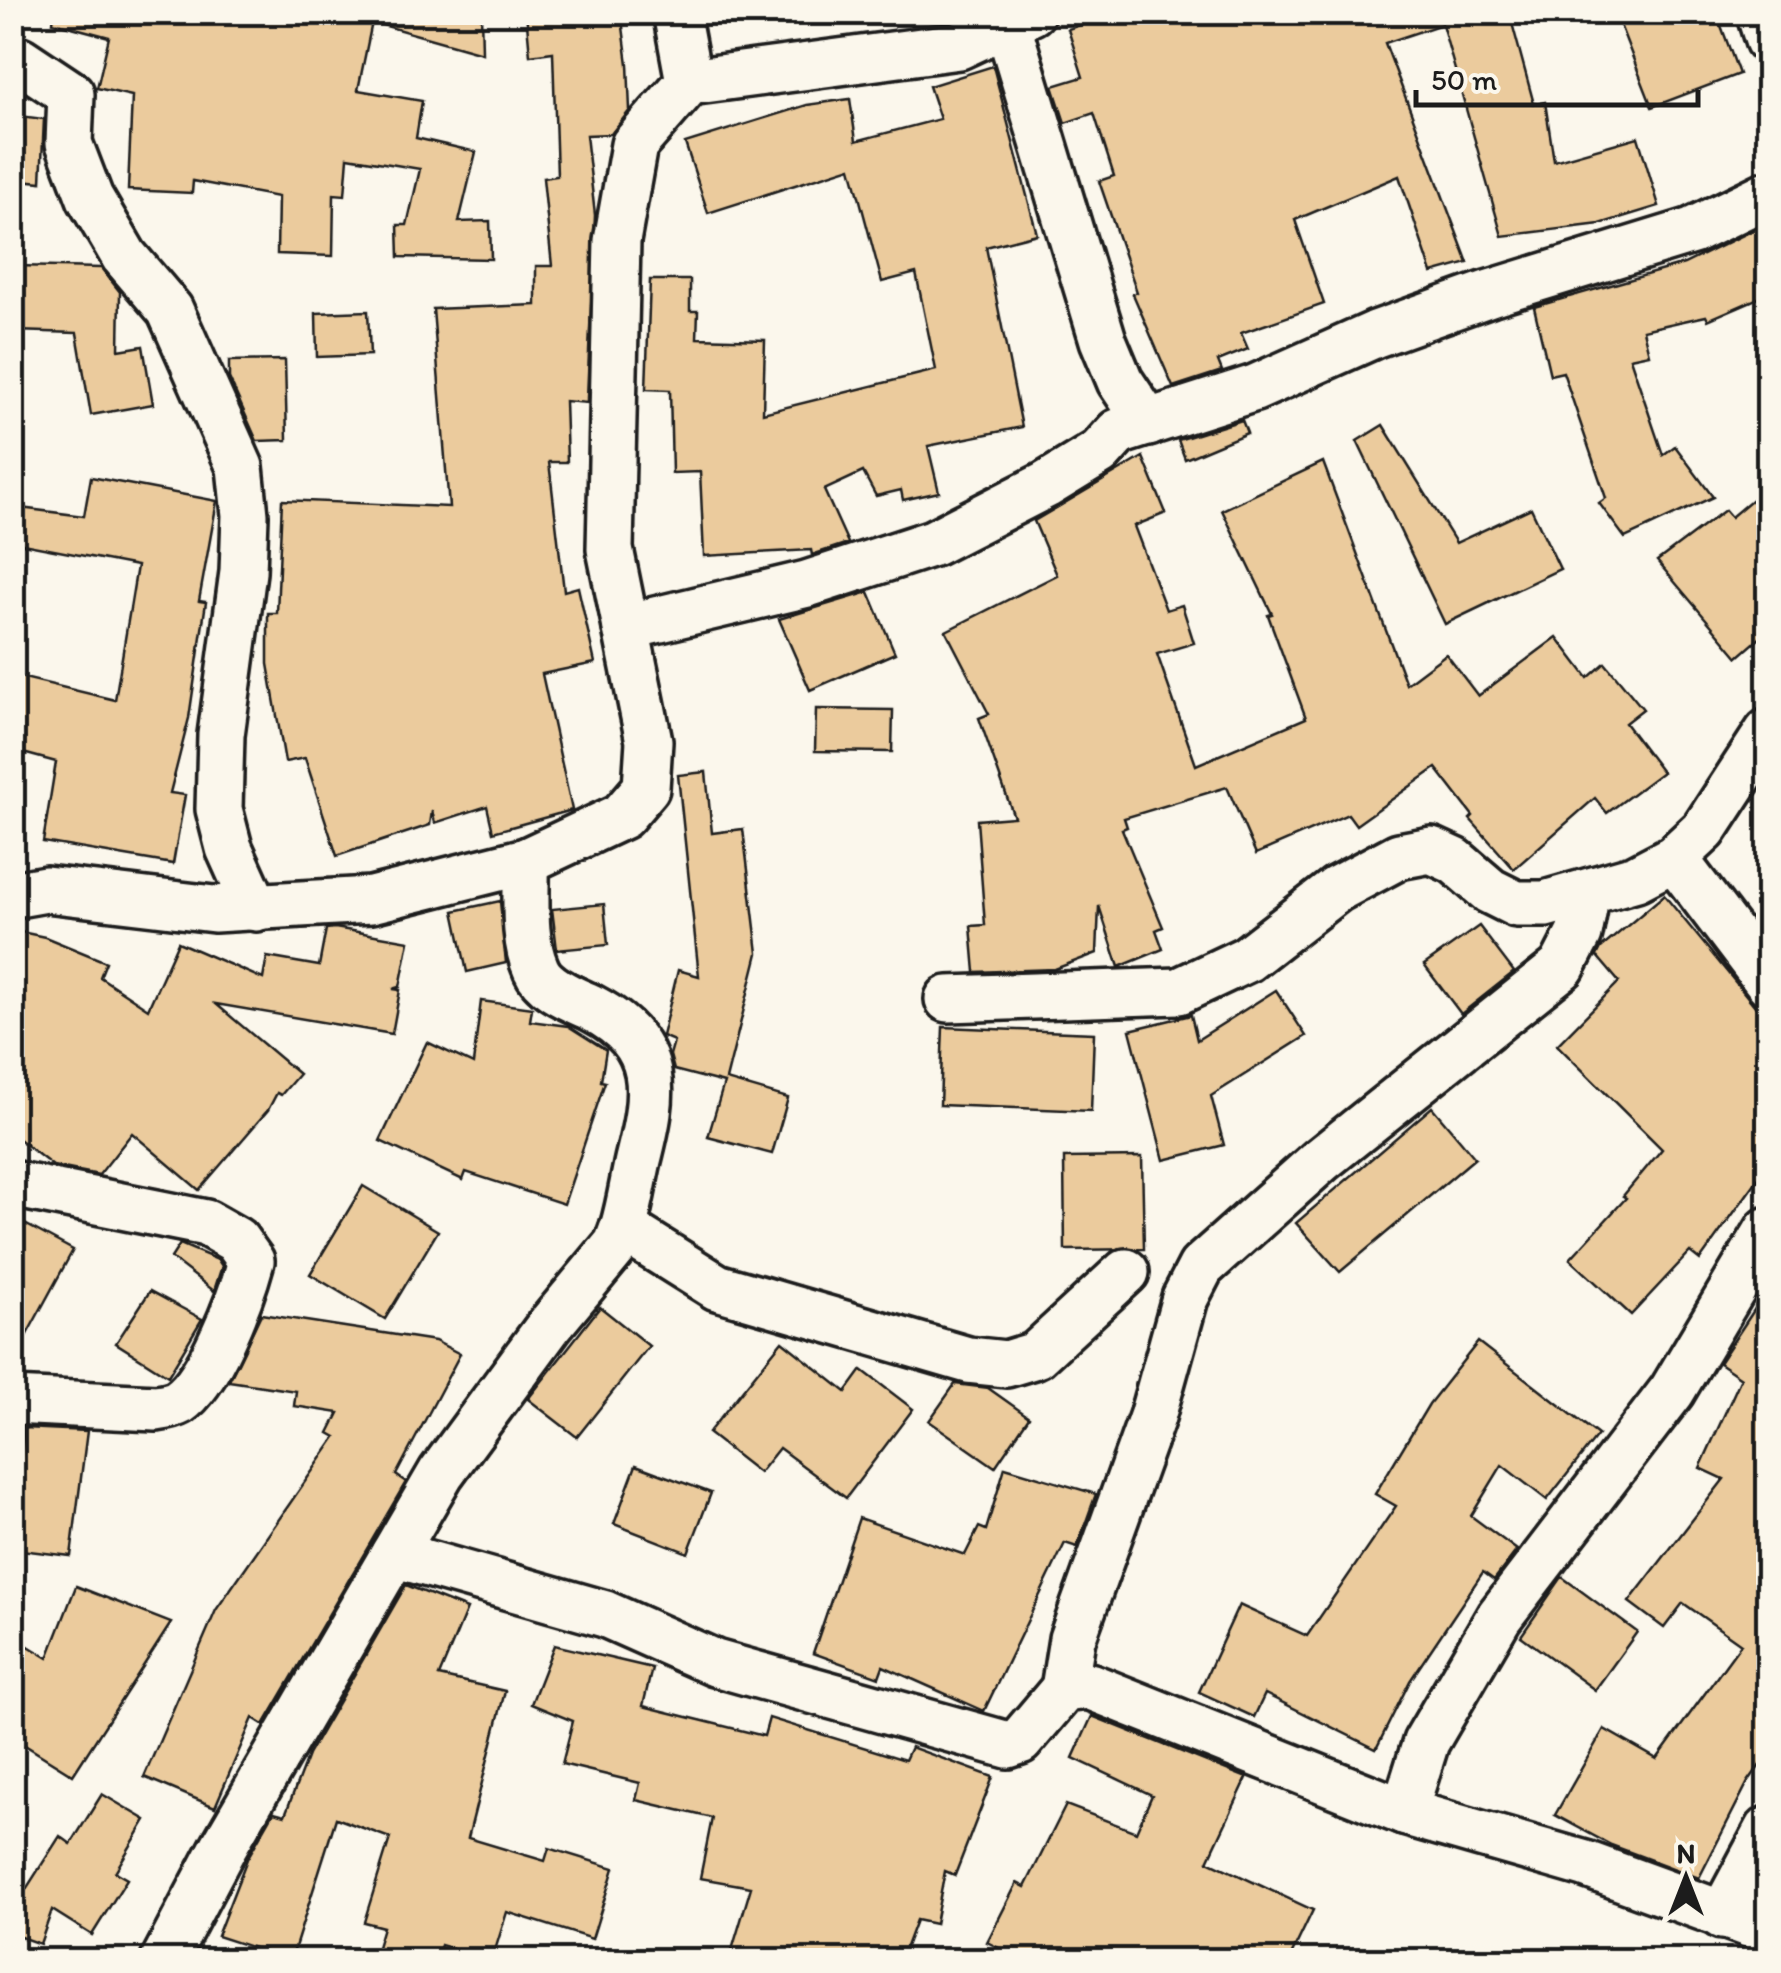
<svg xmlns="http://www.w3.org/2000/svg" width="1781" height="1973" font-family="Itim,sans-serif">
<rect width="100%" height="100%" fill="#fbf7ec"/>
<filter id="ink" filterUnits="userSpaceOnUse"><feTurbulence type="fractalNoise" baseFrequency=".01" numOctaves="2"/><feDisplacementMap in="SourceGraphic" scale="20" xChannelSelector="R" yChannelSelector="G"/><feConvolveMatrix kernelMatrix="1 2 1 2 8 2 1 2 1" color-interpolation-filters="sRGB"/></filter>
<g filter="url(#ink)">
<g fill="#ebcb9d" stroke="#1c1c1c" stroke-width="2.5">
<path d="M54,12H481L482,53L372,22L358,90L422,101L416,138L476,152L459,222L490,221L491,259L399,257L398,225H407L420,169L348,157L345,195L334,194L333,256L277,254L278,197L193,181L192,193L128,190L132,96L97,88L109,37L53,22Z"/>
<path d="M526,12H621L628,64L630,110L611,134L586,135L595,215L587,398V403L565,401L567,462H549L564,591L578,587L595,663L542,674L572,810L493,832L487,806L435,823L432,811L430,825L337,856L305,758L285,762L268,664V613H277L282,500L449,507L433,309L536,305V266H552L543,178L557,176L553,52L530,55Z"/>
<path d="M1119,12H1509L1534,104L1545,102L1554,161L1638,137L1659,206L1600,224L1502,236L1442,24L1385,43L1468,263L1432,273L1399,176L1295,220L1324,304L1241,333L1248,349L1218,361L1222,371L1173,387L1133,294L1137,292L1099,181L1114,176L1094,113L1065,123L1053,86L1083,77L1068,29Z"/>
<path d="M1615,12H1716L1739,74L1652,107Z"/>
<path d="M993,66L1037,234L986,247L1022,427L928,446L939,492L903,500L901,490L876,496L863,472L824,490L848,543L812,555L811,550L704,556L700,472L672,473L670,390L646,389L650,280H690V311H698L697,338L765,340L763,413L936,370L916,273L882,282L851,167L708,213L685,143L807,105L850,99L856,141L940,119L929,86Z"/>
<path d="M12,115L44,119L41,182L12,179Z"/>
<path d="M1768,223V294L1708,320L1706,316L1643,330L1649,354L1630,358L1663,455L1675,446L1713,497L1625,538L1599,503L1606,498L1563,372L1550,375L1534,307L1684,264Z"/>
<path d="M16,266L101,268L120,292L119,350L143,346L153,404L91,415L77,333L15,331Z"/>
<path d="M368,311L370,355L317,357L316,313Z"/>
<path d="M285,360L287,440L257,441L229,378V361Z"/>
<path d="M1242,420L1247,433L1185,459L1178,440Z"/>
<path d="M1383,425L1456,543L1531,508L1560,569L1445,624L1357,441Z"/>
<path d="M1143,457L1166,513L1134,526L1166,610L1182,605L1194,643L1157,654L1196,765L1306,718L1268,615L1272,614L1222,510L1323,462L1406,684L1446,654L1478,696L1557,637L1588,678L1605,663L1643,709L1625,723L1662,772L1607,813L1595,798L1514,869L1470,819L1473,816L1436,768L1356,825L1348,814L1256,854L1227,787L1124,818L1127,827L1122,829L1163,927L1156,930L1163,949L1119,967L1099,906L1097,953L1055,969L975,972L971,926L985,925L977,820L1014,817L979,718L989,714L946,631L1057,575L1034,521Z"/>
<path d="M91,477L217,501L199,601L206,602L189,718L170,793L185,795L173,864L43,842L56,762L12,750V675L115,700L137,566L12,542V507L84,516Z"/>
<path d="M1768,486V631L1738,657L1657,561L1725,510L1731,517Z"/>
<path d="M869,592L895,653L810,690L779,619Z"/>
<path d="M816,709L893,710L892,752L815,751Z"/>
<path d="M706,772L712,833L743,829L758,953L726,1080L788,1098L772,1154L708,1137L724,1083L674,1070L670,1055L674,1041L662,1036L678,970L699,976L678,775Z"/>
<path d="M1664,895L1768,1022V1165L1700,1260L1690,1252L1631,1315L1570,1259L1626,1198L1623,1196L1662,1149L1557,1045L1619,982L1597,956L1601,948Z"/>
<path d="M500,901L506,963L467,972L454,911Z"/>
<path d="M604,904L608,945L557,950L552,909Z"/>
<path d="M1479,926L1514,972L1461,1014L1424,965Z"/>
<path d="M335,928L409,941L400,987L393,989L400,990L392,1034L216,1004L299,1074L281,1095L277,1093L268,1110L199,1190L132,1133L99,1175L53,1166L12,1134V930L45,937L106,962L100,977L148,1009L178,942L263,979L267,957L319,966L326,929Z"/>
<path d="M1276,990L1306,1036L1211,1096L1224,1145L1164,1160L1130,1030L1191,1015L1197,1040Z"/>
<path d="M481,1001L532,1008L530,1021L568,1026L606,1050L601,1081L605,1082L564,1204L466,1172L463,1180L380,1141L427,1042L473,1064Z"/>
<path d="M943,1027L1094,1033L1091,1111L940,1105Z"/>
<path d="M1432,1107L1475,1158L1340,1272L1296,1223Z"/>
<path d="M1142,1157L1144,1249L1065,1250L1064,1158Z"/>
<path d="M363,1186L438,1231L385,1319L310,1274Z"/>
<path d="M12,1217L73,1250L12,1362Z"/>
<path d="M180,1244L218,1260L222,1266L214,1291L171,1258Z"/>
<path d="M1768,1289V1754L1748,1782L1699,1878L1611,1845L1555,1815L1604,1729L1657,1759L1741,1644L1683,1603L1664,1628L1629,1602L1724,1479L1700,1468L1741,1378L1719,1363Z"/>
<path d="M150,1291L202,1319L168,1376L116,1343Z"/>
<path d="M600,1307L649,1346L577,1437L528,1399Z"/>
<path d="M261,1314L435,1341L460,1354L396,1475L406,1482L264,1725L253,1718L215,1807L144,1777L216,1610L336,1437L329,1433L339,1413L294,1406L296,1391L229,1381Z"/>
<path d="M782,1341L846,1392L862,1370L913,1409L846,1498L779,1448L759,1473L708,1433Z"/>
<path d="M1478,1342L1598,1435L1547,1500L1502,1465L1471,1516L1517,1550L1494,1580L1483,1572L1410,1681L1376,1749L1265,1694L1254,1717L1199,1692L1239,1605L1307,1636L1396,1506L1375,1494L1429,1404Z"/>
<path d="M955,1384L988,1388L1029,1417L995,1467L929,1421Z"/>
<path d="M24,1428L87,1431L71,1556L12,1549Z"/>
<path d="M636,1465L711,1493L688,1553L614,1524Z"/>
<path d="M1005,1467L1096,1494L1077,1547L1065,1543L984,1711L883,1666L879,1677L813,1653L859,1518L965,1555L979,1527L986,1530Z"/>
<path d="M1562,1577L1637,1632L1595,1690L1521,1636Z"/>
<path d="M406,1585L467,1609L439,1676L505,1691L468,1838L545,1861L549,1848L614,1868L592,1939L507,1912L492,1960L441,1945L436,1960H396L375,1954L383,1927L364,1922L390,1838L336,1818L291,1960L217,1936L247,1859L274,1812L285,1815L308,1755Z"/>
<path d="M76,1586L171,1623L73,1775L12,1737V1636L48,1658Z"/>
<path d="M554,1645L652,1668L643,1706L764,1736L769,1718L905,1760L911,1747L993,1777L955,1875L945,1871L935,1924L916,1920L901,1960H729L751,1887L700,1878L712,1818L636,1800L640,1783L562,1764L573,1721L531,1704Z"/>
<path d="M1092,1716L1247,1778L1208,1861L1313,1910L1289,1960H1023L987,1942L1017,1883L1025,1887L1066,1805L1136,1832L1152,1795L1073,1758Z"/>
<path d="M102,1794L146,1820L115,1872L127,1879L92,1935L52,1910L40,1944L12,1934V1911L60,1836L71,1844Z"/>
</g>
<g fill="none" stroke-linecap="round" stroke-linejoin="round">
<g stroke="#1c1c1c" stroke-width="52">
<g id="street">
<path d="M676,12L689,82"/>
<path d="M1759,12L1768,40"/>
<path d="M1008,26L1103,340L1120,381L1148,423"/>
<path d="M12,60H20L71,94L69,143L90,198L124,256L170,310L240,467L245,515L243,572L221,735L219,809L229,848L256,908"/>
<path d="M626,627L807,584L933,543L1046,485L1100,452L1118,432L1255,388L1376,334L1490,293L1692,231L1768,194"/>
<path d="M1674,858L1768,982"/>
<path d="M12,895L46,889L214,909L371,900L526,861L622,816L646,788L649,741L610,549L617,241L634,145L689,82L959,46L1032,12"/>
<path d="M948,999L1179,991L1247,959L1337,889L1399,856L1431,850L1455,861L1490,891L1516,904H1545L1636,878L1674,858L1704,830L1768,732"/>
<path d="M12,1184L206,1223L236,1240L251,1261C241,1298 210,1381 179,1402C172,1406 163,1407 156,1408L12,1401"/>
<path d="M623,1228L717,1287L968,1360L1006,1364L1036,1355L1126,1272"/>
<path d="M394,1554L605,1614L715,1663L1008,1745L1020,1741L1064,1689L1089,1686L1404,1812L1585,1864L1768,1931"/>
<path d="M1064,1689L1072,1639L1152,1417L1185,1298L1201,1267L1321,1160L1562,967L1579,934L1587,893"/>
<path d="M1404,1812L1426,1742L1499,1617L1672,1391L1768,1230"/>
<path d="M1722,1916L1768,1830"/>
<path d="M164,1960L224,1846L441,1473L549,1326L617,1244L623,1228C630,1205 633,1182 638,1160C655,1093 663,1045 592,1008C573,999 544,989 536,969C522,938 527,895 526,861"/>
</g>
</g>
<use href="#street" stroke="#fbf7ec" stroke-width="45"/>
</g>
</g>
<rect width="1781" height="1973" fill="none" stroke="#fbf7ec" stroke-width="50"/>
<rect x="25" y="25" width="1731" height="1923" fill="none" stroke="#1c1c1c" stroke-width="4" filter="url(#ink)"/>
<g transform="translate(1686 1878)" stroke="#fbf7ec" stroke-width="8" paint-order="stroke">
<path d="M0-8L18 38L0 25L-18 38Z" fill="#1c1c1c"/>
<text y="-15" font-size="28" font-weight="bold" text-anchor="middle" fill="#1c1c1c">N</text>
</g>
<path d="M1416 90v15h282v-15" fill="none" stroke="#1c1c1c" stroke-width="5"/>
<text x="1431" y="90" font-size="30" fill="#1c1c1c" stroke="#fbf7ec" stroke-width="8" paint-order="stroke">50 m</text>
</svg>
